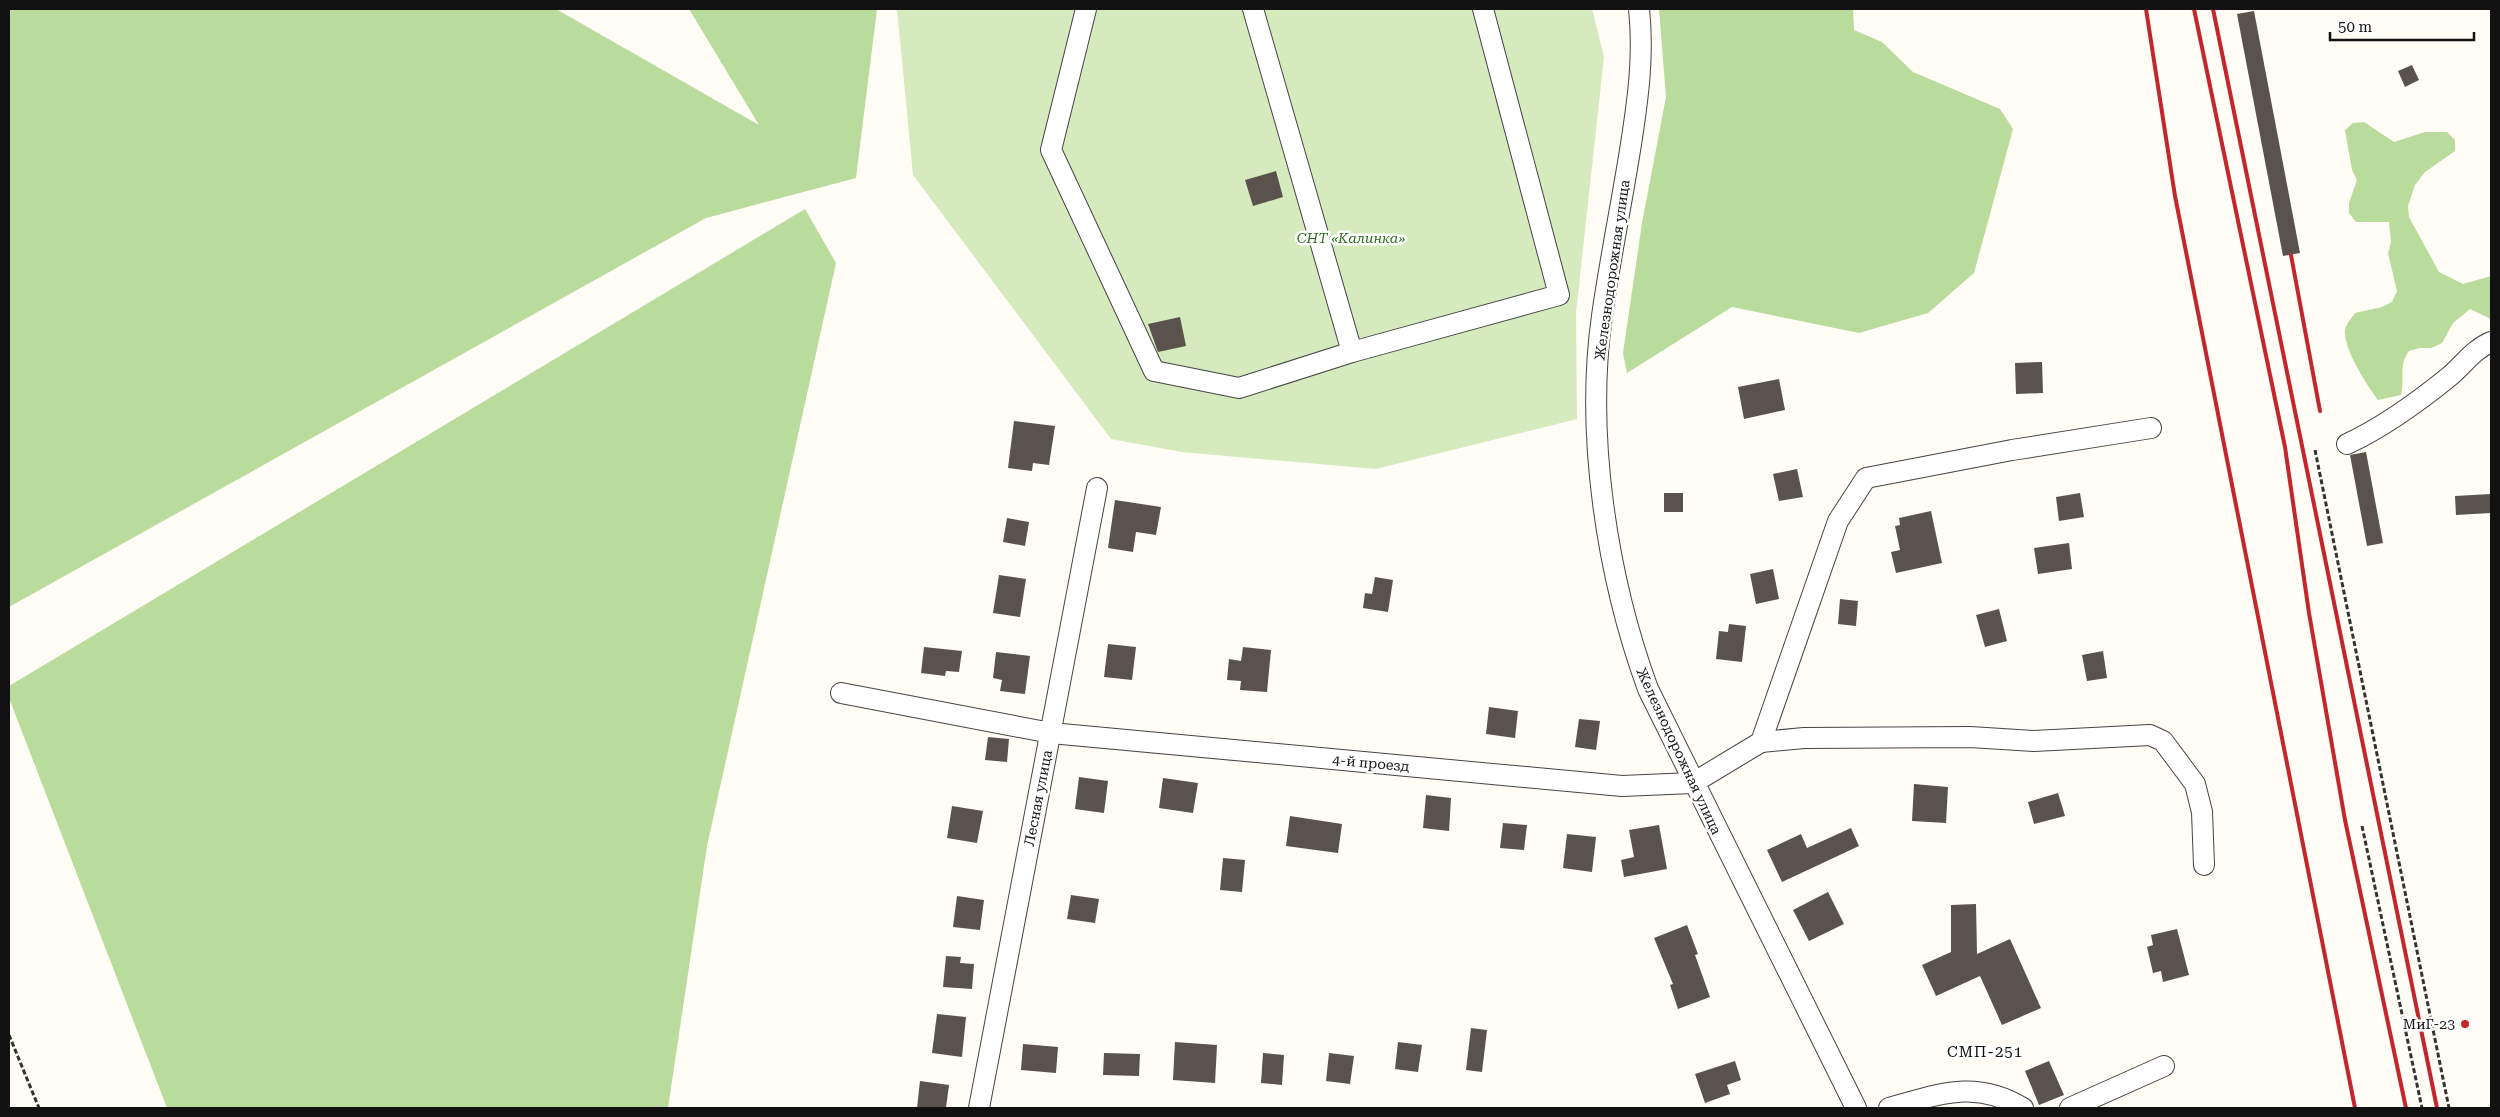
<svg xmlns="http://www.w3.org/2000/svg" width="2500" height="1117" font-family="'Roboto Serif',serif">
<rect width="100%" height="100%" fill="#fffdf5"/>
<path fill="#d5ebbd" d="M897,9H1592L1604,57L1576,313L1577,419L1376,469L1182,452L1111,439L913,175Z"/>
<g fill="#b9dc9c">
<path d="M9,9H556L759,125L689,9H877L856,178L706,218L9,607Z"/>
<path d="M1659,9H1853L1854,30L1882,42L1913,72L2000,109L2013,129L1974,273L1928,313L1859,333L1732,307L1627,373L1623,353L1642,223L1666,97Z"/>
<path d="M2364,122L2394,142L2425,132H2447L2455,140V151L2425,172L2415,185L2408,206L2409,217L2439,272L2463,284L2491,276V319L2470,309L2453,323L2442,343L2431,348H2420L2409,351C2398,366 2405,378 2401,395L2378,400C2366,383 2347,355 2345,334C2344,326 2351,319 2355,313L2382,307L2392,302L2397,291L2388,253L2391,242L2389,222H2356L2349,213V203L2357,180L2352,170L2345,130L2353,123Z"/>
<path d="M805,209L836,263L707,846L668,1108H167L9,698V686Z"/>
</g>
<g fill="#5a524d">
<path d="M2254,11L2300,253L2283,256L2237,14Z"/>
<path d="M2412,65L2419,80L2405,87L2398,71Z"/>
<path d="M1276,171L1283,197L1253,206L1245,180Z"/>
<path d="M1180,317L1186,346L1158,352L1148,324Z"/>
<path d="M2042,362L2043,393L2016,394L2015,363Z"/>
<path d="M1779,379L1785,410L1744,419L1738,387Z"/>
<path d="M1014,421L1055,426L1049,465L1033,463L1032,471L1008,468Z"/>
<path d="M2366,452L2383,543L2367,546L2350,455Z"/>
<path d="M1797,469L1803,497L1779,501L1773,474Z"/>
<rect x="1664" y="493" width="19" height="19"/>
<path d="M2080,493L2084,517L2059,521L2056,497Z"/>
<path d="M2491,494V513L2456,515L2455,496Z"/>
<path d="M1115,500L1161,507L1156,535L1136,532L1133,552L1108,548Z"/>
<path d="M1931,511L1942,563L1896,573L1891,552L1900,550L1895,526L1900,525L1899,518Z"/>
<path d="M1007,518L1029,522L1025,546L1003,542Z"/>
<path d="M2069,543L2072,569L2038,574L2034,548Z"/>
<path d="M1773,569L1779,599L1756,604L1750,574Z"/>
<path d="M999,575L1026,579L1020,617L993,613Z"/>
<path d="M1375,577L1393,580L1388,612L1363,608L1365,593L1372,594Z"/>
<path d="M1840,599L1858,601L1856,626L1838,624Z"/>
<path d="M1999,609L2007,641L1985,647L1976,615Z"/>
<path d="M1729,624L1746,626L1742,662L1716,659L1719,631L1728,632Z"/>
<path d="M1108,644L1136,647L1132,680L1104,677Z"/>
<path d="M924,647L962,651L959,672L946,671L945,676L921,673Z"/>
<path d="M1243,647L1271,650L1267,692L1240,690L1241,681L1227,680L1229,659L1241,661Z"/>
<path d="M2103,651L2107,678L2087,681L2082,655Z"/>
<path d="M996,652L1030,656L1025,694L1000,691L1002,680L993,678Z"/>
<path d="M1489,707L1518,711L1515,738L1486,734Z"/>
<path d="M1579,719L1600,721L1596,750L1575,747Z"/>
<path d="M988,737L1009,739L1007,762L985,760Z"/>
<path d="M1079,777L1108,781L1104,813L1075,809Z"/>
<path d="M1163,778L1198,783L1193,813L1159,808Z"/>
<path d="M1914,784L1948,787L1946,823L1912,821Z"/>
<path d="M2058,793L2065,816L2034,824L2028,802Z"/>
<path d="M1426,795L1451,798L1449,831L1423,828Z"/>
<path d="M952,806L983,811L977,843L947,838Z"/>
<path d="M1290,816L1342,824L1338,853L1286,846Z"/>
<path d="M1503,823L1527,825L1524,850L1500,848Z"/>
<path d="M1659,825L1667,869L1624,877L1621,860L1634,857L1629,830Z"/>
<path d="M1851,828L1859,846L1782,882L1767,850L1801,834L1807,848Z"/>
<path d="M1567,834L1596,837L1592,872L1563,868Z"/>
<path d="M1223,858L1245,860L1242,892L1220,890Z"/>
<path d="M1828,892L1844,924L1809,941L1793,910Z"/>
<path d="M1071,895L1099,899L1095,923L1067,919Z"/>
<path d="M957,896L984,900L980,930L953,927Z"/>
<path d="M1976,904L1977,954L2010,939L2041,1008L2002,1025L1980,976L1936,996L1922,965L1951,952V905Z"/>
<path d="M1687,925L1698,954L1695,955L1710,997L1678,1009L1670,985L1673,984L1654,938Z"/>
<path d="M2177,929L2189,975L2163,982L2161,971L2153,973L2147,947L2153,945L2151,935Z"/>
<path d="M946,956L961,957L960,963L974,964L972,989L943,987Z"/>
<path d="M937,1014L966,1017L962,1057L932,1053Z"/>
<path d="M1471,1028L1487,1030L1482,1072L1466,1070Z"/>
<path d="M1175,1042L1217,1045L1215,1083L1173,1080Z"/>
<path d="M1398,1042L1422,1045L1418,1072L1395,1069Z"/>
<path d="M1023,1044L1058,1047L1056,1073L1021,1070Z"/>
<path d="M1104,1053L1140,1054L1139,1076L1103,1075Z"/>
<path d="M1263,1053L1284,1055L1282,1085L1261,1083Z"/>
<path d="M1329,1053L1354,1056L1350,1084L1326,1081Z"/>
<path d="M1735,1061L1741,1080L1727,1085L1730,1094L1705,1103L1695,1074Z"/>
<path d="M2049,1061L2064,1095L2039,1105L2025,1071Z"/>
<path d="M920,1081L949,1085L946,1108H917Z"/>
</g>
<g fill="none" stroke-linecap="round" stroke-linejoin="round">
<g stroke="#444" stroke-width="22">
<g id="minor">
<path d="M1086,9L1051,150L1154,371L1239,388L1352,352L1559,295L1483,9"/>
<path d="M1253,9L1352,352"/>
<path d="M1639,9C1644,55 1638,99 1631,144C1622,202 1610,259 1602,316C1585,435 1607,577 1648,689L1856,1108"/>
<path d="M2347,444C2384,427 2418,402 2450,376C2464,364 2474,349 2491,342"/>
<path d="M841,693L1051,733L1622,786L1693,783L1761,742L1838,521L1866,478L2012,450L2151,428"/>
<path d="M1761,742L1804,738L1970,737L2034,741L2150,735L2163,741L2195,784L2202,812L2204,865"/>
<path d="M979,1108L1097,488"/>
<path d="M1889,1108C1940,1094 1975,1079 2023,1108"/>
<path d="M2070,1108L2164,1066"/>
</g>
</g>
<g stroke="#333" stroke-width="3" stroke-dasharray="5 2.5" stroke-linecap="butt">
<path d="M2315,450L2449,1108"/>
<path d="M2362,826L2422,1108"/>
<path d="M9,1035L39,1108"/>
</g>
<use href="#minor" stroke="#fff" stroke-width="20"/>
<g stroke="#c4262e" stroke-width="4">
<path d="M2146,9L2175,196L2355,1108"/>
<path d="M2194,9L2285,447L2309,613L2345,820L2406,1108"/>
<path d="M2213,9L2437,1108"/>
<path d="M2291,255L2320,411"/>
</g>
</g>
<circle fill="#c4262e" stroke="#fff" stroke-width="2" cx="2465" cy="1024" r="5"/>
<g text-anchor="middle" stroke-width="5" stroke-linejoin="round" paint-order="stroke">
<g font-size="14" font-style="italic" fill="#2f6b1f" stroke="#fff">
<text x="1351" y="243">СНТ «Калинка»</text>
</g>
<g font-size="14" fill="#111" stroke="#fff">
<text transform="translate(1612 270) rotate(-82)" y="5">Железнодорожная улица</text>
<text transform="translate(1679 751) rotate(65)" y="5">Железнодорожная улица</text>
<text transform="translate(1371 763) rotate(5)" y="5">4-й проезд</text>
<text transform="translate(1038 798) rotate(-79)" y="5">Лесная улица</text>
</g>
<g font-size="14" fill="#111" stroke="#fff" text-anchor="end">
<text x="2455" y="1029">МиГ-23</text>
</g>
<g font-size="15" letter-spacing="1" fill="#111" stroke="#fff">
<text x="1985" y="1057">СМП-251</text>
</g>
</g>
<rect width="2500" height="1117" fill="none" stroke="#111111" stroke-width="20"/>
<path d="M2330 32v8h144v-8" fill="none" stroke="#111111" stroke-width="2.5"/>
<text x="2338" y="32" font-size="15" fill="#111111" stroke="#ffffff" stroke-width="4" paint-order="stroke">50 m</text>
</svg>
